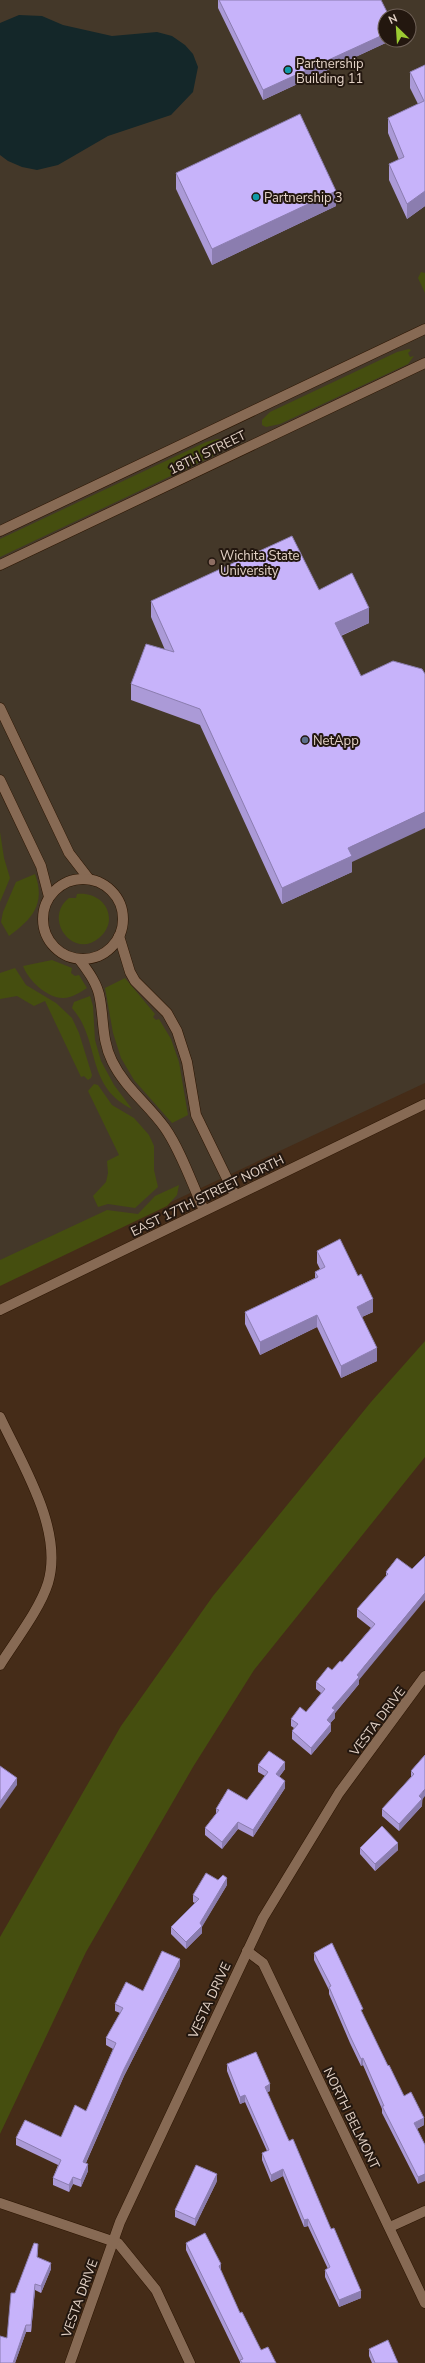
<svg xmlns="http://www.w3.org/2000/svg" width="425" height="2363" font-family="'Nunito Sans',sans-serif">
<rect width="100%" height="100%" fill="#452c18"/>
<path fill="#443829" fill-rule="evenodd" d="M0,0H425V1083L0,1282ZM385,16H409V40H385Z"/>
<g fill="#454e0f">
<path d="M421,272L425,273V293L418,278Z"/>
<path d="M409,349L411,350L408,353L410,357L414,356L408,364L280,424L266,427L262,425V420L270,412L397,352Z"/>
<path d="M217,439H223L221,441L223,445H226L213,456L0,557V539L206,442Z"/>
<path d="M0,832L4,858L10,878L0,902Z"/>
<path d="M35,874C46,904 32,919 9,936L1,922L3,912L16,882Z"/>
<path d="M77,894C93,892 109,902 109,919C109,926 105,933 99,938C74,960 42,919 69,898H76Z"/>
<path d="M52,960L72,968L71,973L75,976L79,975L87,988C81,992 71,998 64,998C48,999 28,980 23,966Z"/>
<path d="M15,968L26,985L56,1003L72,1018L79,1033L92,1075L91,1078L88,1080L84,1076L81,1077L45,1001L34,1006L17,996L0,999V973Z"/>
<path d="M125,978L155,1014L153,1017L156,1020L159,1019L171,1039L179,1062L188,1115L172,1123L134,1080L121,1058L113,1033L105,988Z"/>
<path d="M90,996L93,1006L95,1040L101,1061L114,1085L132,1109C85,1086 101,1041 72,1008L74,1002Z"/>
<path d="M94,1084L98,1085L112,1105L134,1118L149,1135L154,1146V1170L158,1187L135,1208L108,1204L98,1207L93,1196L106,1182L108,1173L107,1161L119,1155L88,1091Z"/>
<path d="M179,1185L177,1195L167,1206L0,1286V1260L107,1210L138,1214L155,1196Z"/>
<path d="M425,1341V1457L254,1670L193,1767L86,1952L0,2134V1937L121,1726L213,1596L371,1402Z"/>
</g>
<path fill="#142729" d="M19,15L42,16L63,25L112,36L157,32L172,36L185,45L193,54L198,67L193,92L171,115L108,136L58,165L37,170L22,167L8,161L0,155V23Z"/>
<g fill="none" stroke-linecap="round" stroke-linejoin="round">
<g stroke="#2b1401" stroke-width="11">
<g id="minor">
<path d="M0,531L425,329"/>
<path d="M0,565L425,363"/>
<path d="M0,708L69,853L89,879"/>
<path d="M0,780L41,866L49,897"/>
<circle cx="83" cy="919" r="40"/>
<path d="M119,936L130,972L135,981L167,1013L177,1031L187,1062L196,1115L235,1195"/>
<path d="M79,959C88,971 98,984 100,999C104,1021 102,1041 112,1061C125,1088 148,1104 165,1128C181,1151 192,1184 204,1210"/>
<path d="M0,1310L425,1104"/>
<path d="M0,1417C22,1464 64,1530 48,1583C40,1609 15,1641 0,1665"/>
<path d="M247,1951L263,1963L425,2303"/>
<path d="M0,2203L118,2243L156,2290L190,2363"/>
<path d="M390,2227L425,2211"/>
<path d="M70,2363L120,2222L263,1918L339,1793L425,1676"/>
</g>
</g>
<use href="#minor" stroke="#876a54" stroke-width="10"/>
</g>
<g fill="#ab9ad7">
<path d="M218,0H381L385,40H392L263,100L218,8Z"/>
<path d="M425,65V206L407,219L389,180V164L399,160L388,133V118L418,104L410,88V72Z"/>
<path d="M176,173L336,206L212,265L176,189Z"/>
<path d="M319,590L369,623L341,636L352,872L282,904L200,725L131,700V684L165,650L151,617V601Z"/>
<path d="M317,1251L373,1312L362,1317L377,1361L341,1378L317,1327L260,1355L245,1324V1312L315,1278V1272L320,1269L317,1263Z"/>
<path d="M397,1558L359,1680V1684L335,1713V1718L330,1723L331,1731L311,1755L292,1739V1731L294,1728L291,1726V1719L306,1712L321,1693L316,1689V1682L342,1662L371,1628L357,1617V1609L386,1576V1572Z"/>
<path d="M425,1755L422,1806L399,1831L382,1816V1809L411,1777V1771Z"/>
<path d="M258,1765L285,1769L279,1777L285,1788L253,1837L238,1829L222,1849L205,1835V1828L216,1814V1809L247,1800L265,1776L258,1772Z"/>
<path d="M360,1848L398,1850L375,1871L360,1854Z"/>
<path d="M227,1885L202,1926V1933L186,1949L171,1934V1927L195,1903L193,1902V1895Z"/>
<path d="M314,1953L363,2015L388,2066L404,2096L424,2125L417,2129L425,2145L418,2184L382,2113V2109L363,2065L361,2066L350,2043L329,1994V1990L314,1960Z"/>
<path d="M180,1966L124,2076L86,2163L88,2171L81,2187L73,2184L69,2192L53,2185V2178L58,2165L16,2145V2138L61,2137L86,2111L113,2049L106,2045V2038L120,2013L115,2011V2004L143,1991Z"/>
<path d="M227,2064L270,2091L267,2092L289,2141L331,2229L361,2298L339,2307L325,2277V2270L328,2269L308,2226L304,2227L283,2176L271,2182L262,2160V2153L267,2151L245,2102L240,2104L227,2071Z"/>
<path d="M217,2181L195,2226L175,2217V2210Z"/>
<path d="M186,2243L221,2271L240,2313L261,2350L276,2363H240V2362L186,2250Z"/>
<path d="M38,2251L37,2258L51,2269L41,2293L35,2290L31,2332H26L15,2363H0L7,2338L15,2293Z"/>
<path d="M369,2349L398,2363H372L369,2356Z"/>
</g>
<g fill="#8b7daf">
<path d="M385,34V40H392L263,100V90Z"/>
<path d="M336,191V206L212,265V249Z"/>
<path d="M425,191V206L407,219V204Z"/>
<path d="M369,608V623L335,638V623Z"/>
<path d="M425,812V828L352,862V872L282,904V888L348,848Z"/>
<path d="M373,1299V1312L357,1319V1307Z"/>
<path d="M317,1315V1327L260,1355V1342Z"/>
<path d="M377,1348V1361L341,1378V1366Z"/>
<path d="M425,1593V1600L359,1680V1684L335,1713V1718L327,1727V1720L332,1708L357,1675Z"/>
<path d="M331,1724V1731L311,1755V1748Z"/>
<path d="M285,1762V1769L276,1781V1774Z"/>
<path d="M17,1778V1785L0,1809V1802Z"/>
<path d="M285,1781V1788L253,1837V1830Z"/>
<path d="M425,1789V1796L422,1800V1806L399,1831V1824Z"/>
<path d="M238,1822V1829L222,1849V1842Z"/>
<path d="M398,1843V1850L375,1871V1864Z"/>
<path d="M227,1878V1885L202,1927V1926V1933L186,1949V1942L200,1923Z"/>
<path d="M180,1959V1966L124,2076L83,2169V2162L124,2069Z"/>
<path d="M363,2058V2065L361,2066V2059Z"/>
<path d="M270,2084V2091L265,2094V2087Z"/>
<path d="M245,2095V2102L240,2104V2097Z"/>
<path d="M424,2118V2125L414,2130V2123Z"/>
<path d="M88,2164V2171L81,2187V2180Z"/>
<path d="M283,2169V2176L271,2182V2175Z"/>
<path d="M217,2174V2181L195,2226V2219Z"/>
<path d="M425,2174V2181L418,2184V2177Z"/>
<path d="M73,2177V2184L69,2192V2185Z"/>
<path d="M308,2219V2226L304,2227V2220Z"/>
<path d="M51,2263V2269L41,2293V2286Z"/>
<path d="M221,2264V2271L219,2266Z"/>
<path d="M35,2284V2290L31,2332V2325Z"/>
<path d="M361,2291V2298L339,2307V2300Z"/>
<path d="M26,2325V2332L15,2363H13Z"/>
</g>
<g fill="#c7b3fa" stroke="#8b7daf">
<path d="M219,0H381L389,16H385V34L263,90Z"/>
<path d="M425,65V191L407,204L389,164L404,157L388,118L424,101L410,72Z"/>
<path d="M300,114L336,191L212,249L176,173Z"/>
<path d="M292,536L319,590L352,573L369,608L335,623L361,676L393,661L422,669L425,674V812L348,848L352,856L282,888L200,709L131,684L146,644L174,652L151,601Z"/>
<path d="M340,1239L358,1276L361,1274L373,1299L357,1307L377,1348L341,1366L317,1315L260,1342L245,1312L318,1277L315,1272L325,1267L317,1251Z"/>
<path d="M425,1556V1593L357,1675L359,1677L332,1708L335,1710L327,1720L331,1724L311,1748L292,1731L298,1724L291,1719L300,1707L306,1712L325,1689L316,1682L328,1667L332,1670L340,1661L342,1662L375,1624L357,1609L388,1574L386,1572L397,1558L412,1569Z"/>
<path d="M269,1751L285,1762L276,1774L285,1781L253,1830L238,1822L222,1842L205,1828L219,1810L216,1809L228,1789L247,1800L268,1772L258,1765Z"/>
<path d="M425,1755V1789L419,1796L422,1799L399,1824L382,1809L414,1774L411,1771Z"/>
<path d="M0,1766L17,1778L0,1802Z"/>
<path d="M382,1826L398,1843L375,1864L360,1848Z"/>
<path d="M206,1873L218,1880L223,1875L227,1878L200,1923L202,1926L186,1942L171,1927L199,1899L193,1895Z"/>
<path d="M332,1943L363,2009L361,2010L388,2066L389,2065L404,2096L411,2092L424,2118L414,2123L425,2145V2174L418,2177L382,2106H384L363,2058L361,2059L350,2036L329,1987L331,1986L314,1953Z"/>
<path d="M162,1951L180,1959L124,2069L83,2162L88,2164L81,2180L73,2177L69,2185L53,2178L61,2160L16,2138L25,2120L61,2137L75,2105L86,2111L116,2043L106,2038L123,2008L115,2004L126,1982L143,1991Z"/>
<path d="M256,2052L270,2084L265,2087L289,2141L293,2139L331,2229L334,2228L361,2291L339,2300L325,2270L330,2267L308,2219L304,2220L283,2169L271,2175L262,2153L269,2150L245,2095L240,2097L227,2064Z"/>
<path d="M196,2165L217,2174L195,2219L175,2210Z"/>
<path d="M205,2233L221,2264L219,2266L240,2313L242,2312L261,2350L268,2347L276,2363H242L240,2360L243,2359L186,2243Z"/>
<path d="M34,2243L38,2244L37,2257L51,2263L41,2286L35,2284L31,2325H26L13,2363H0V2336L7,2338L11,2293H15Z"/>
<path d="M388,2340L398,2363H375L369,2349Z"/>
</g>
<g fill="#0f9aa8" stroke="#23170f" stroke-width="1.5">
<circle cx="288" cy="70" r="4"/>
<circle cx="256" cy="197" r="4"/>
</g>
<circle fill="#8d6e63" stroke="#23170f" stroke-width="1.5" cx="212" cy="562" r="4"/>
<circle fill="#5c6f8a" stroke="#23170f" stroke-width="1.5" cx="305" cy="740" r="4"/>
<g text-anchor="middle" stroke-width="4" stroke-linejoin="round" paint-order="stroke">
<g font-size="13" fill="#e3d2c6" stroke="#23170f" text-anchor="start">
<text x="296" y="68">Partnership<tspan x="296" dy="15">Building 11</tspan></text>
<text x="264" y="202">Partnership 3</text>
<text x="220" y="560">Wichita State<tspan x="220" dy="15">University</tspan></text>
<text x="313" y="745">NetApp</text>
</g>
<g font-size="13" fill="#e3d2c6" stroke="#23170f">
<text transform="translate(207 452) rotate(-26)" y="5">18TH STREET</text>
<text transform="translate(207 1195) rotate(-26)" y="5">EAST 17TH STREET NORTH</text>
<text transform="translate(377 1721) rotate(-53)" y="5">VESTA DRIVE</text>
<text transform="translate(209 2000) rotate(-65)" y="5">VESTA DRIVE</text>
<text transform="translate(352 2118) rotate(64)" y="5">NORTH BELMONT</text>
<text transform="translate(79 2298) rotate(-70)" y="5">VESTA DRIVE</text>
</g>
</g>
<g transform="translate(397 28) rotate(335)"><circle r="19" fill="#23170f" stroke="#706258"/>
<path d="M0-3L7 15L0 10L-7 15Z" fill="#9bcb32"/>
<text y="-6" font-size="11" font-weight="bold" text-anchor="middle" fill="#e3d2c6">N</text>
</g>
</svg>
